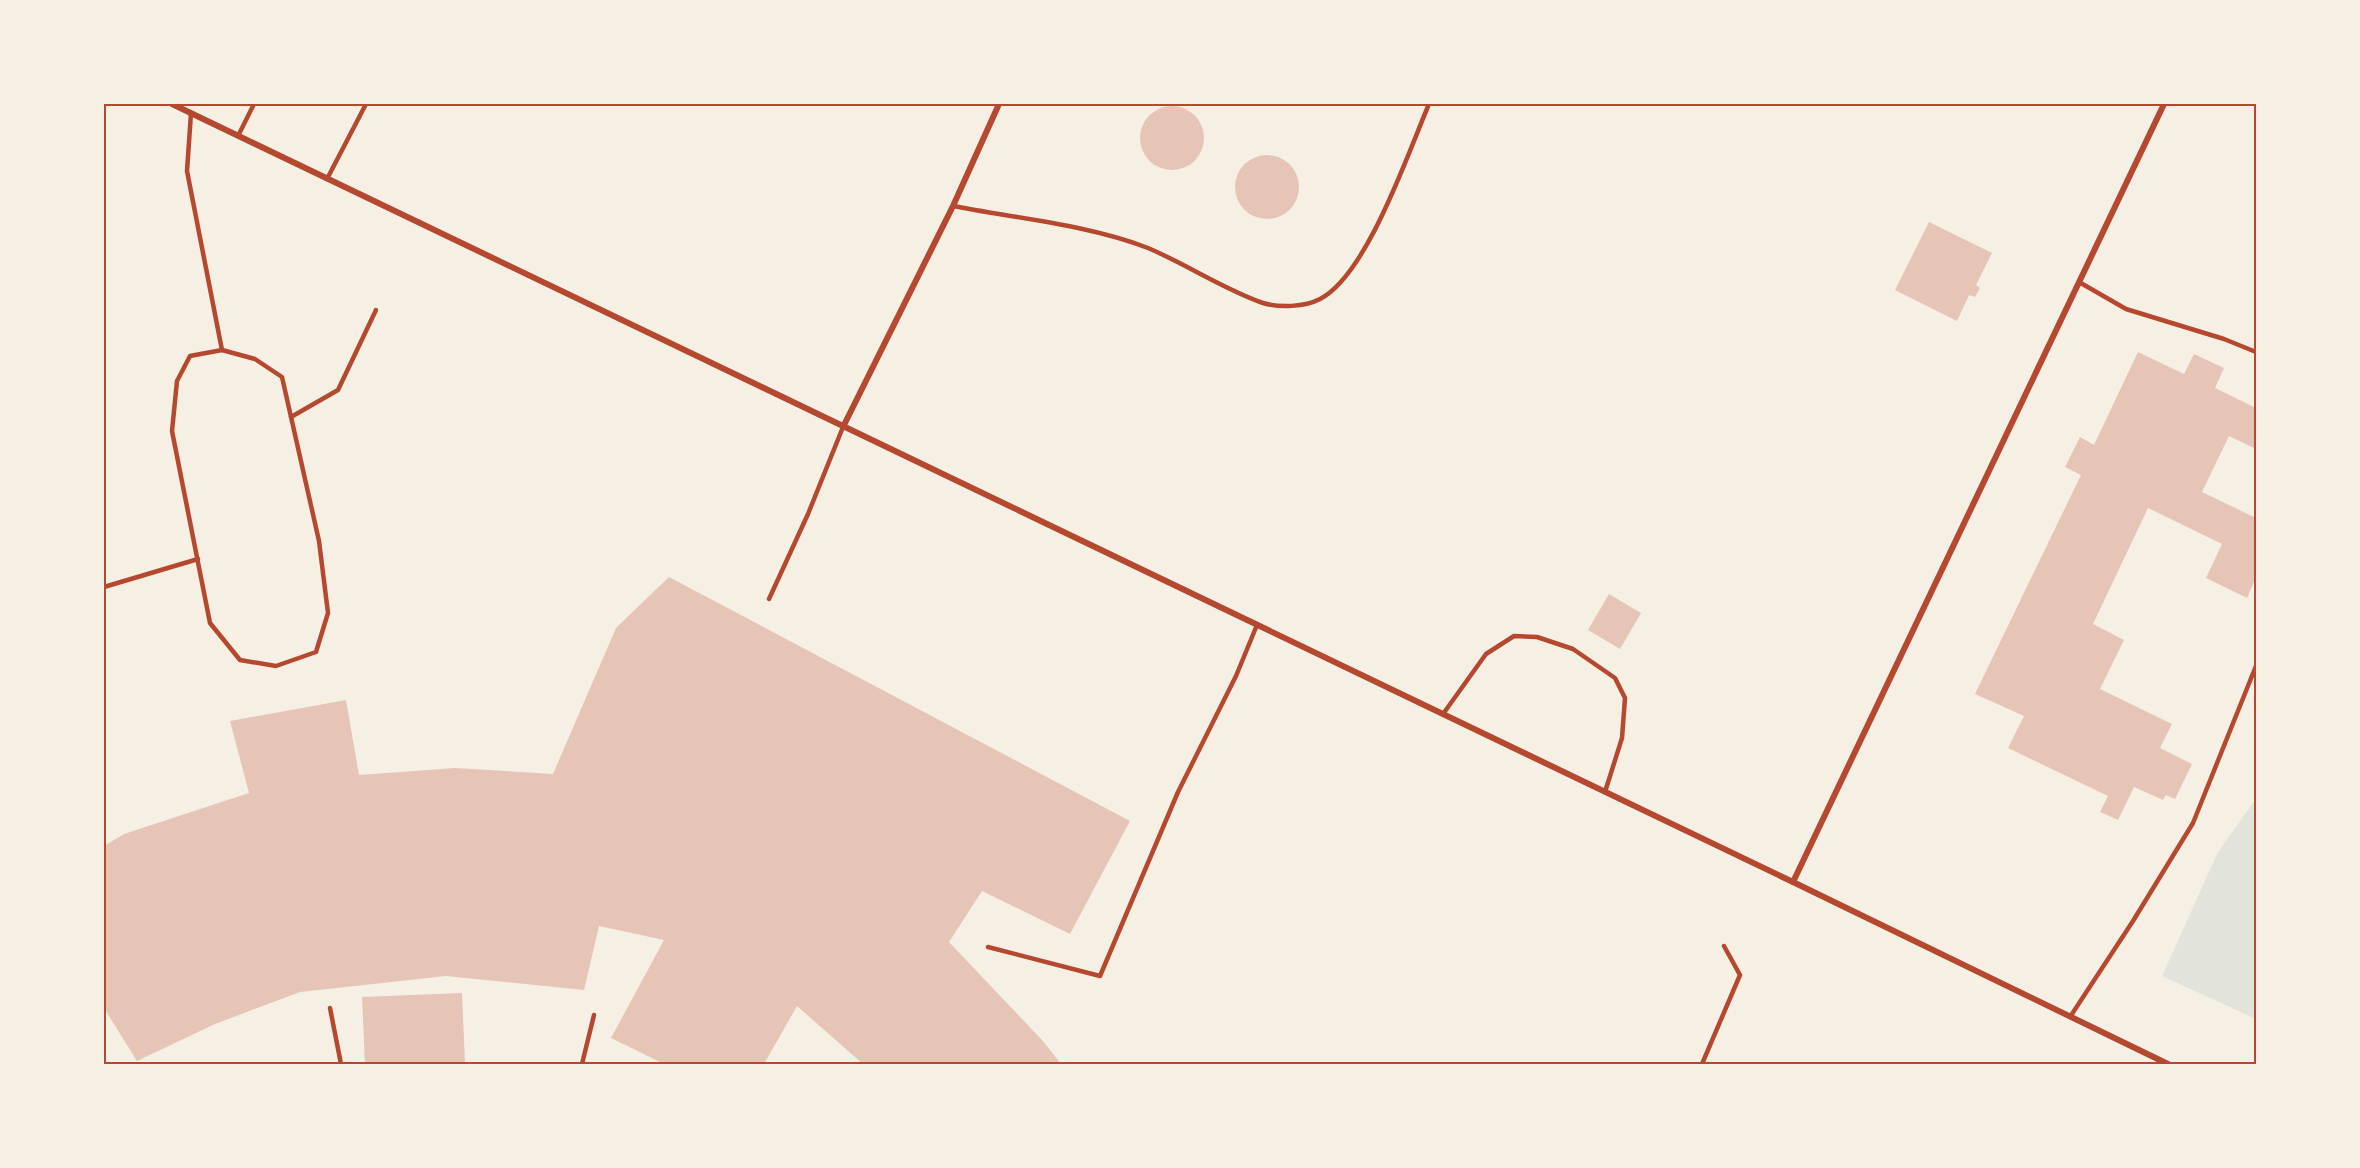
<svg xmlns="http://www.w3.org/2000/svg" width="2360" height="1168" font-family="Raleway,sans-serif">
<rect width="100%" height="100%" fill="#f6efe4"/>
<path fill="#e2e4dc" d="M2256,799V1019L2162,976L2218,852Z"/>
<g fill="#e6c5b7">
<circle cx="1172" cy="138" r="32"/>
<circle cx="1267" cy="187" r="32"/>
<path d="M1929,222L1992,253L1976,285L1980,288L1975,297L1969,295L1957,321L1895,290Z"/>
<path d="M2138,352L2184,374L2194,354L2224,368L2215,388L2256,408V449L2229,436L2202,492L2256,518V577L2247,598L2206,578L2222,544L2148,508L2093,624L2124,640L2100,689L2172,724L2160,748L2192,764L2175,799L2166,795L2163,800L2134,787L2118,820L2100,812L2108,796L2008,748L2024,716L1975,694L2081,475L2065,467L2080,437L2094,445Z"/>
<path d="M669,577L1130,821L1070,934L982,891L949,942L1042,1040L1061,1064H863L797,1006L764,1064H664L611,1038L664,940L599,926L584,990L446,976L300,992L215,1024L137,1061L104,1008V846L124,834L249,793L230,721L346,700L359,775L455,768L553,774L616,628Z"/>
<path d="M1609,594L1641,613L1620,649L1588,630Z"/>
<path d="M462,993L465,1064H365L362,997Z"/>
</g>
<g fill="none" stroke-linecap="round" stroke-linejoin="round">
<g stroke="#b5482f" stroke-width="4.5">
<path d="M191,113L187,171L222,350"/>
<path d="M238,136L254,104"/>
<path d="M327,179L366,104"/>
<path d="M953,206C1015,218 1089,225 1148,248C1186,264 1225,290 1263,303C1279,308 1305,307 1320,299C1367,275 1408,153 1429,104"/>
<path d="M2079,282L2126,309L2224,339L2256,352"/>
<path d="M222,350L255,359L282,377L319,541L328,613L316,652L276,666L240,660L210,623L172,431L177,381L190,356Z"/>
<path d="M291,417L338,390L376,310"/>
<path d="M104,587L198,559"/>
<path d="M769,599L808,514L843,427"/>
<path d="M1443,714L1486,654L1514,636L1537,637L1573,649L1615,678L1625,698L1622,738L1605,792"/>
<path d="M988,947L1100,976L1178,792L1236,676L1257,625"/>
<path d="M330,1008L341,1064"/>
<path d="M2070,1017L2133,921L2193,823L2256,666"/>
<path d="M582,1064L594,1015"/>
<path d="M1702,1064L1740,975L1724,946"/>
</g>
<g stroke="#b5482f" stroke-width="6">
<path d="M172,104L1793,882L2168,1064"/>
<path d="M843,427L953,206L999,104"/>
<path d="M1793,882L2164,104"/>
</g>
</g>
<rect width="2360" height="1168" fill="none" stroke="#f6efe4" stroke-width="210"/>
<rect x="105" y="105" width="2150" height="958" fill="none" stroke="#b5482f" stroke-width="2"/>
</svg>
